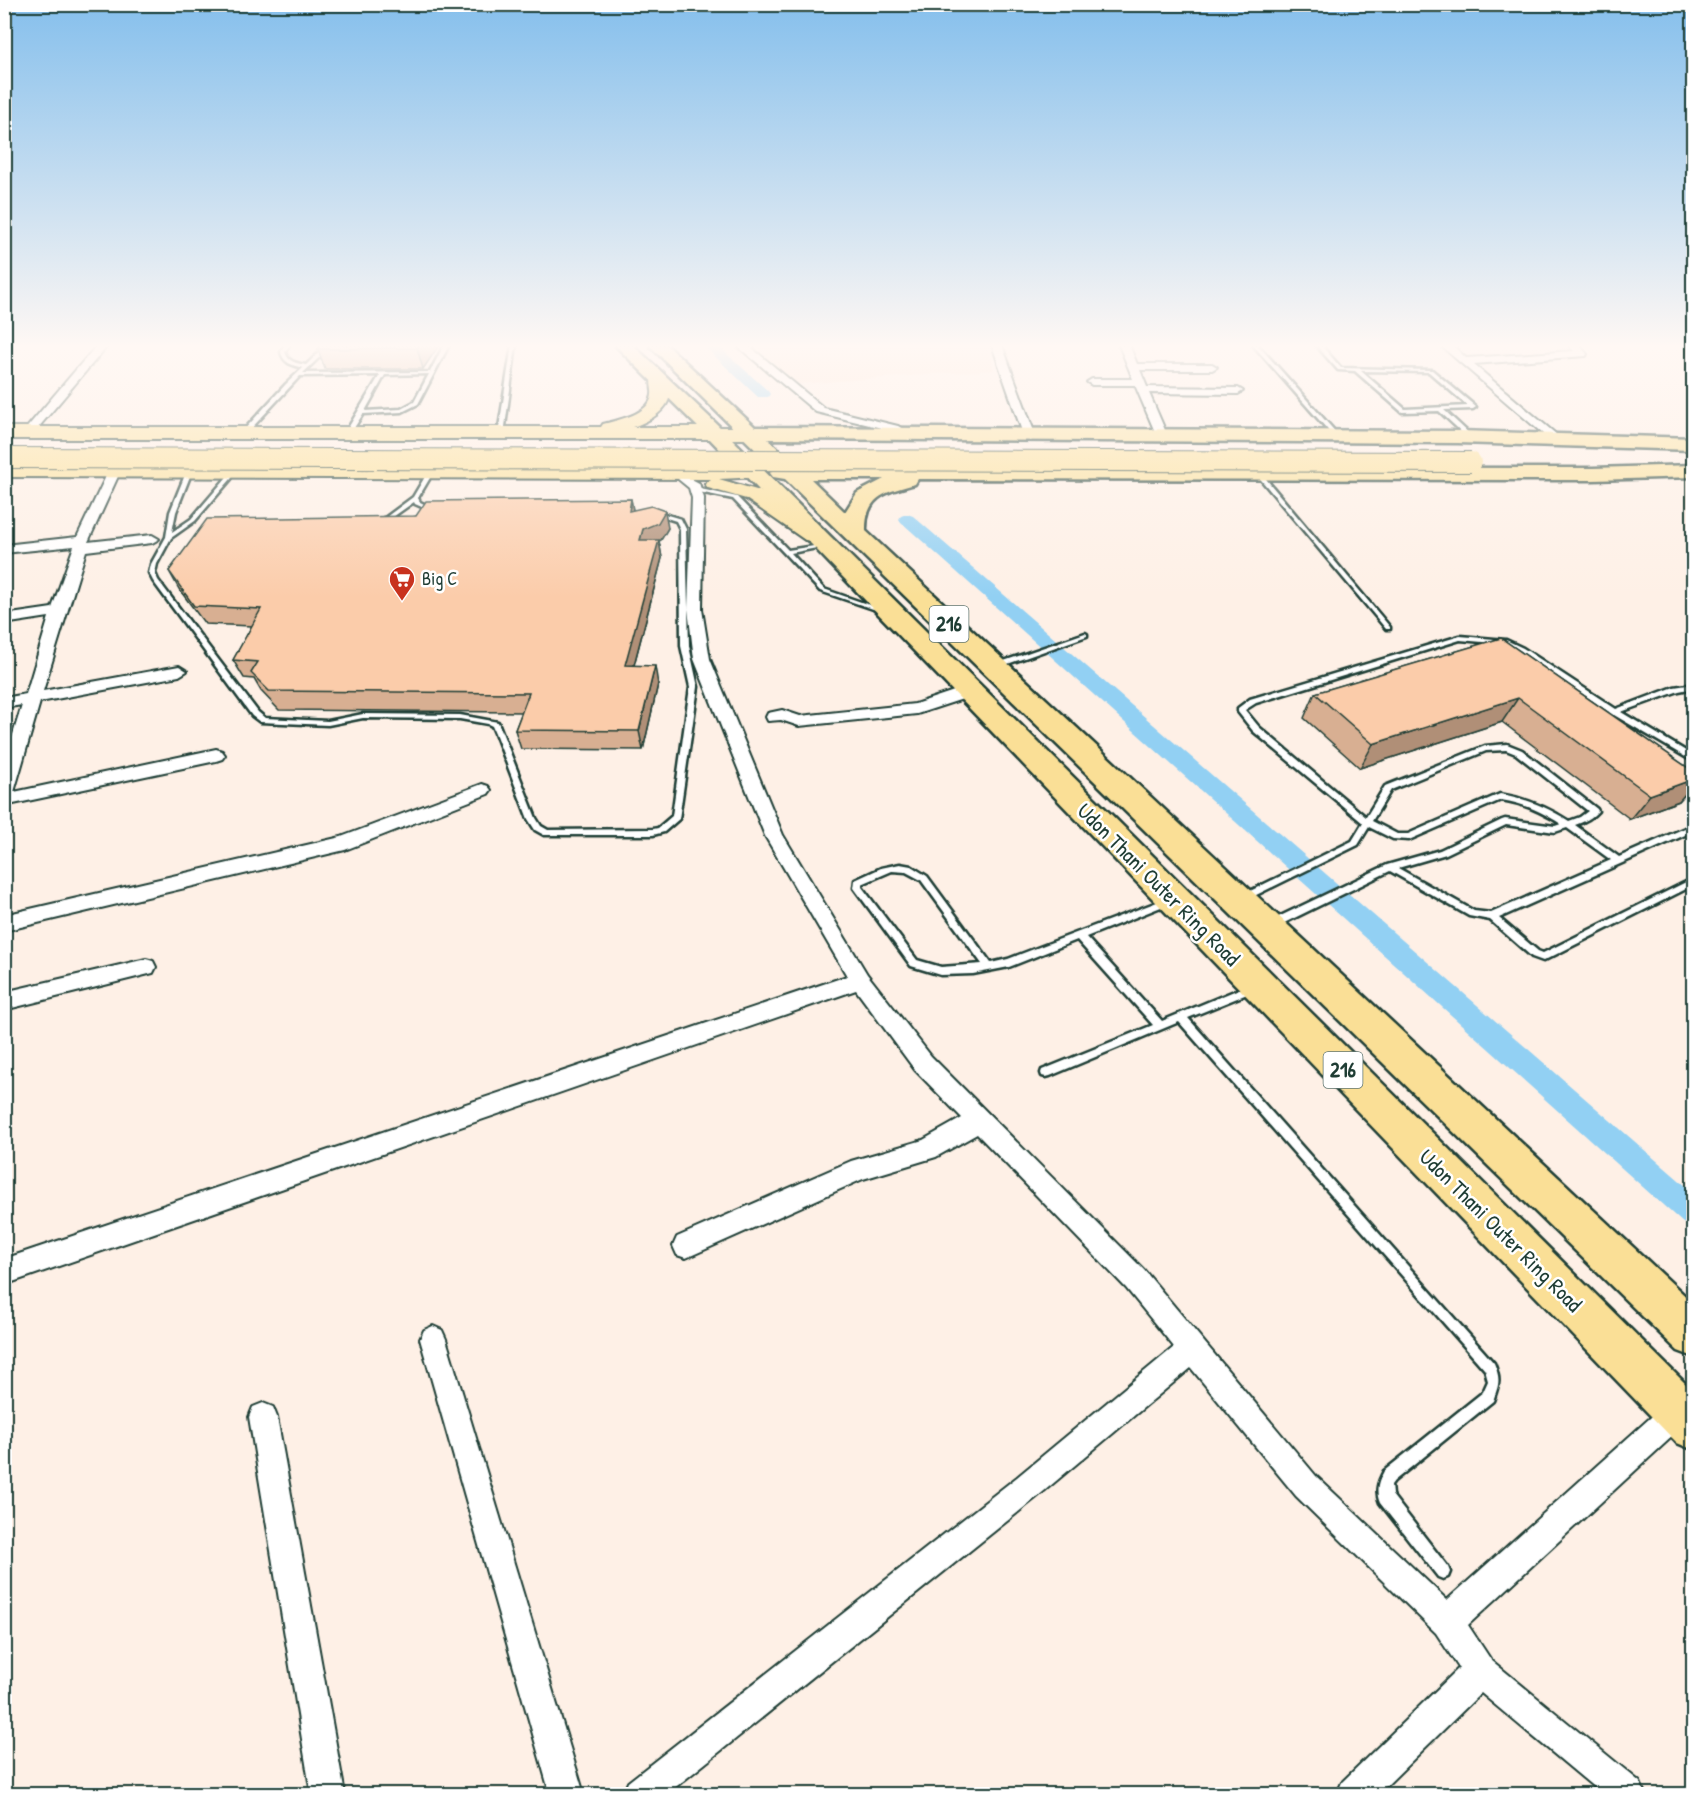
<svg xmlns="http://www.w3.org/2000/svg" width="1698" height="1799" font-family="'Patrick Hand',sans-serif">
<rect width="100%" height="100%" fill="#fef0e6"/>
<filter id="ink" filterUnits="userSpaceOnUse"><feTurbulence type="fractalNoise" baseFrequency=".0167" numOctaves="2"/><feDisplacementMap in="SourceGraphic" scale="12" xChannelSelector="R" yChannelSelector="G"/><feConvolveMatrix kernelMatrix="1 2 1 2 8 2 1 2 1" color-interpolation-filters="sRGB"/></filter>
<g filter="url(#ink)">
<path fill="#fde5d4" d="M752,345H989L994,370L798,384Z"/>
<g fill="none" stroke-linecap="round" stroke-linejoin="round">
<g fill="#92d0f3" fill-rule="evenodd">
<path d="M703,345H717L768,391L770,394L768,397H758Z"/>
<path d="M907,514L913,516L1694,1193V1227L1683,1223L901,522L899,519L901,516Z"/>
</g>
<g stroke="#1f3d34" stroke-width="5">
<g id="lane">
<path d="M284,345H289L285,352C288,362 296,363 306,365L327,345H332L303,373L430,372L444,345H449L418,404L402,412L363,414L350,434H346L345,433L380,375L300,376L246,434H242V432L286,384L303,368C293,365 284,364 281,352ZM429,374L414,402L401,409L365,411L385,375Z"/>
<path d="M512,345H516L504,434L501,436L498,434Z"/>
<path d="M1253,345H1258L1339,436V438H1335Z"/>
<path d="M1316,345H1321L1341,368L1432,370L1476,407L1473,409L1444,410L1473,437L1468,438L1439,411L1402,412L1355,371L1338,370ZM1361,371L1429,372L1468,406L1405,409Z"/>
<path d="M187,470L192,471L176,512L172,532L191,519L232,471L237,472L195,521L171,538L157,564L155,573L158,580L258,712L265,718L328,721L363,714L460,715L498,722L536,818L541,826L548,830L653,829L658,828L672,816L690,687L681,646L680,529L676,521L651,513L654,511L681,519L686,529L689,646L698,687L679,819L664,832L653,835H544L535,830L528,819L495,733L492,726L488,724L460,719L363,718L328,725L260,722L252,716L153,581L149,573L151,564L166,537L170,512Z"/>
<path d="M429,470L434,471L418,498L420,502L435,509V511H431L415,504L414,502L390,519L377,522V520L386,517L413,497Z"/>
<path d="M1257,473H1261L1390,627V629H1386L1257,475Z"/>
<path d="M696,488L737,497L788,550L827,544V546L791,553L824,589L884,610L881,612L879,611L820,591L733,499L694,491L693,490Z"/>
<path d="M1085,633L1087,634V636L999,667H993L992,665Z"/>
<path d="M1460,636L1506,640L1523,648L1616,709L1674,687L1694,684V688L1679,691L1621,712L1694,756V762L1614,715H1609V712L1519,650L1505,644L1460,640L1256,703L1245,710L1259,727L1366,817L1385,786L1485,746L1507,744L1522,750L1597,809L1598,811C1592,818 1584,822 1575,825L1619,857L1694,824V831L1499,918L1538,951L1543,953L1694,878V885L1543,961L1532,957L1490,920L1469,916L1390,871L1276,927H1270L1268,924L1270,921L1387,865L1440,850L1502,820L1505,819L1555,826L1561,824C1542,812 1523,803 1501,800L1409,840L1393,839L1369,827L1358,845L1246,900L1243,901L1239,898L1240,896L1352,841L1363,823L1253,731L1238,712V708L1250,699ZM1506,750L1516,754L1588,811L1580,817L1569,821C1547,807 1525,798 1500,794L1408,834H1397L1372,821L1391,790L1486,751ZM1506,825L1555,832L1567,828L1611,860L1491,913L1474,911L1398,868L1446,854Z"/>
<path d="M1679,781L1694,789V796L1676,786L1675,784L1676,782Z"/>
<path d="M900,864L911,866L927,876L991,963L1008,959L1165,899H1171L1173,901L1171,903L1086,937L1162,1021L1251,984L1254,983L1257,984L1259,987L1257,990L1188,1018L1494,1363C1501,1380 1499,1384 1493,1401L1394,1481L1391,1485L1392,1495L1448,1567L1450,1572L1448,1577L1443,1579L1438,1577L1380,1503C1375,1491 1378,1482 1384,1471L1483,1392L1488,1381L1485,1370L1179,1022L1050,1076L1046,1077L1042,1076L1041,1073L1042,1070L1153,1025L1077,940L1009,967L973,974L941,975L911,966L854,888L855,880L881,868ZM892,871L906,872L921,880L982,964L941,967L917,960L862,887V884Z"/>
</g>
</g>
<g stroke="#1f3d34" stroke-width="4">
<g id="street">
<path d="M97,345H108L32,435H24V431Z"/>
<path d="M736,345H748L824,408L898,426L915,436L909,440L890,430L816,412Z"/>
<path d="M992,345H1002L1036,437L1034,439L1030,441L1024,437Z"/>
<path d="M1119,345H1129L1137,364H1212L1217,367L1212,370H1140L1147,387L1238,388L1243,391L1238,394L1149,393L1168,437L1162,441L1158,439L1135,385H1092L1087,382L1092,379H1133Z"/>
<path d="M1440,345H1452L1466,358L1574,351L1568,345H1579L1587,354L1586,356L1473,364L1557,435V439H1549Z"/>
<path d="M114,468L120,472L88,542L152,535L159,539L152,543L86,551L43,691L179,666L187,671L179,676L40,702L14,792L216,749L222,751L225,755L222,759L216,761L4,806V764L22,705L4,708V698L26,694L49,617L4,624V615L52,608L74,546L4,553V545L77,537L108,472Z"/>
<path d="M684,475L699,483L704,498L702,609L710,659L783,835L867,974L931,1056L1144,1270L1316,1476L1447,1600L1669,1401L1679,1397L1689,1401L1693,1411L1689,1421L1468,1625L1491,1660L1640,1782L1645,1794H1602L1481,1693L1378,1794H1337L1342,1782L1459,1668L1436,1633L1296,1496L1191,1368L1037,1497L667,1794H623L628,1782L1017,1477L1174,1347L1126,1288L977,1134L936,1157L863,1179L686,1258L677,1255L673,1246L677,1237L851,1161L923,1140L962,1118L915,1070L856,990L4,1285V1259L847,976L765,836L694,659L688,609L692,498L689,488L678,479Z"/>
<path d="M969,686L977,691L975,695L917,714L799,726L781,720L768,721L766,717L768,713L782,710L800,716L915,704Z"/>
<path d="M482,784L488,786L491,790L488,794L345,850L4,931V915L341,837Z"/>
<path d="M146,959L153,961L156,967L153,973L4,1010V992Z"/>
<path d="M433,1326L442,1330L446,1339L584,1794H550L420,1339L424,1330Z"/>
<path d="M263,1403L273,1407L277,1417L345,1794H311L249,1417L253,1407Z"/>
</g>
</g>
<g stroke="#1f3d34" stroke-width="4">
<g id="primary">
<path d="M659,375L665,376C682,402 654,420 632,427H749L756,429L758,433L756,437L749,439H4V427H601L603,424C618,420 650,414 652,395C653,388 649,383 653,376Z"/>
<path d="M4,465L754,467L761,469L764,473L761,477L719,479L760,491L821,530L824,535L821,540L813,541L805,540L746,499L708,488L705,484L711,479L4,477Z"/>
</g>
</g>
<g stroke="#1f3d34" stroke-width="5">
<g id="highway">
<path d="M615,345H633L722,429L1694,1392V1450L1677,1443L708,437Z"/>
<path d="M649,345H667L755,427L1458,431L1694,438V450L1458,443L768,439L797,467L1593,468L1694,465V477L1593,480L918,479L915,484C886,492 865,496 866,531L1694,1304V1357L1678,1351L785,479L773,477L770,473L774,468ZM811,479H884L857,493L845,512Z"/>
</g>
</g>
<use href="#lane" fill="#fff" fill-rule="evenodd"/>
<use href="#street" fill="#fff" fill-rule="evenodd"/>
<use href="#primary" fill="#fadf96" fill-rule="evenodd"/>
<use href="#highway" fill="#fadf96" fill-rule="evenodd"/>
<g stroke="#1f3d34" stroke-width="22" stroke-linecap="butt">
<path id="highway-bridge" d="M4,458L1471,462"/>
</g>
<use href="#highway-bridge" stroke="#fadf96" stroke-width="20"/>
</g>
<g fill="#d8af92" stroke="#1f3d34" stroke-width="1.5">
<path d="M320,345H439L423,369H325L318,349Z"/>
<path d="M631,499L633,510L668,528L661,540L659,541L662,558L634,665L658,684L643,750L521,749L515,730L522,712L279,710L261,691L254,679L244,678L233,660L252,626L205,624L179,589L169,571L416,516Z"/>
<path d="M1501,638L1694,772V784L1679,801L1630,819L1502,722L1360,768L1304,718L1315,693Z"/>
</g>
<g fill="#b08f77" stroke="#1f3d34" stroke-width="1.5">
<path d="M419,345H439L423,369L417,348Z"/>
<path d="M631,499L634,517L629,511Z"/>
<path d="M665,511L668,528L661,540L659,541L662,558L629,684L625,665L640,540L643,529Z"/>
<path d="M655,666L658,684L643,750L639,731Z"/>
<path d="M1518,698L1502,722L1360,768L1373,744Z"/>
<path d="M1694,779V784L1679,801L1630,819L1650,795Z"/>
</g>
<g fill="#fbccaa" stroke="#1f3d34" stroke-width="1.5">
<path d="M320,345H419L417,348L318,349Z"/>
<path d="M631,499L629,511L651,506L665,511L658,523L643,529L640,540H659L625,665L655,666L639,731L515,730L529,693L269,691L251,673L258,662L233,660L261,609L194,606L169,571L207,519L416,516L426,501Z"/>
<path d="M1501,638L1694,772V779L1650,795L1518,698L1373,744L1315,693Z"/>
</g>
</g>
<linearGradient id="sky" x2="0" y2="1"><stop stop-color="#85bfec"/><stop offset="0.58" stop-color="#fff8f4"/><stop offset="1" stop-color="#fff8f4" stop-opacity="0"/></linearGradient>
<rect width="1698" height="597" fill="url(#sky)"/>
<defs>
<g id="supermarket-pin" transform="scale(1.35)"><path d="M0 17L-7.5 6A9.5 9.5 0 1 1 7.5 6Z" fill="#c8321e" stroke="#fff"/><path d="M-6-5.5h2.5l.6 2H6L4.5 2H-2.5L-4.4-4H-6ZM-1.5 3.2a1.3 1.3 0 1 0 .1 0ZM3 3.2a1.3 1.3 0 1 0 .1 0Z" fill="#fff"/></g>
</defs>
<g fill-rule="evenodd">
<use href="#supermarket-pin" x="402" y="579"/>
</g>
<g text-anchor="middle" stroke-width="5" stroke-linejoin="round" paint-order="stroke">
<g font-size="18" fill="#1f3d34" stroke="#fff" text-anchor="start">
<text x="422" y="585">Big C</text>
</g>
<g fill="#fff" stroke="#627771" stroke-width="1.5">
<rect x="929.5" y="606" width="39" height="36" rx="4.5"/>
<rect x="1323.5" y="1052" width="39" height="36" rx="4.5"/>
</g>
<g font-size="21" font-weight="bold" fill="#1f3d34">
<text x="949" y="631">216</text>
<text x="1343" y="1077">216</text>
</g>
<g font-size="22" fill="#1f3d34" stroke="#fff">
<text transform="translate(1159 884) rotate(45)" y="8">Udon Thani Outer Ring Road</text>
<text transform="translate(1501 1230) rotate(45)" y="8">Udon Thani Outer Ring Road</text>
</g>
</g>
<rect width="1698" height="1799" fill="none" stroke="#fff" stroke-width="24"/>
<rect x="12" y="12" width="1674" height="1775" fill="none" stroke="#1f3d34" stroke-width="2" filter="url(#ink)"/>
</svg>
